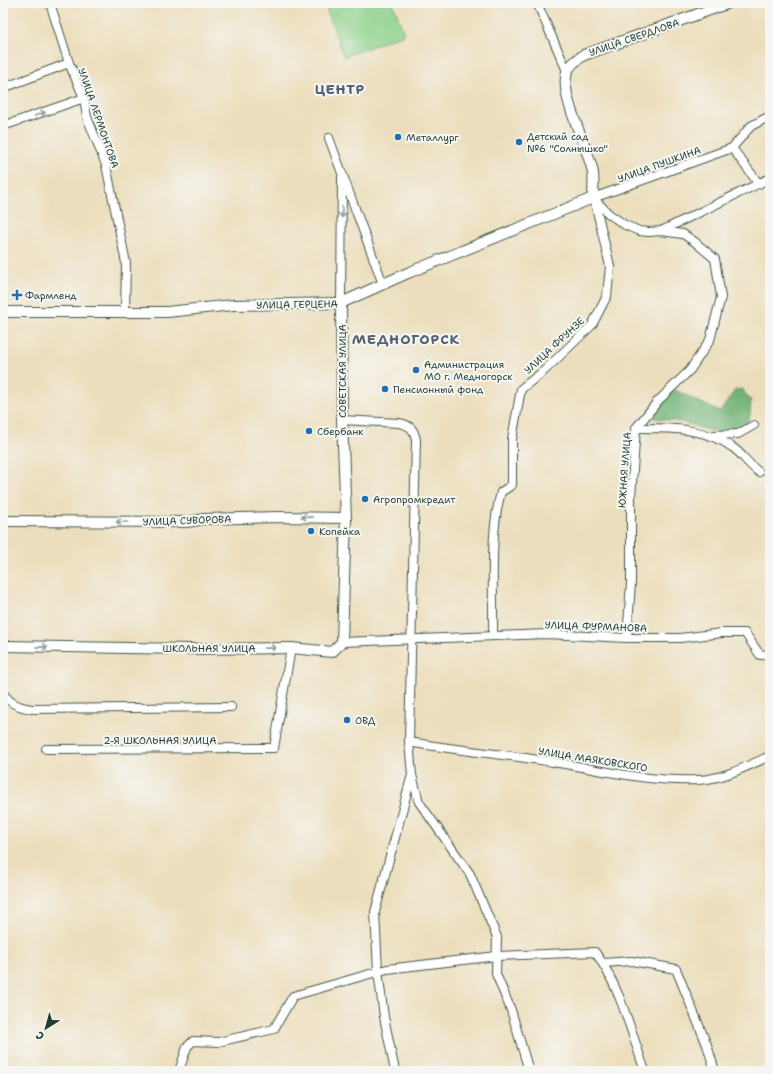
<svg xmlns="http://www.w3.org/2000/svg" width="773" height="1074" font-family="'Shantell Sans',sans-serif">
<rect width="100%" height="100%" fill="#f6f6f2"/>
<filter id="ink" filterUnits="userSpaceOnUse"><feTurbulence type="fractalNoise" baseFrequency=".025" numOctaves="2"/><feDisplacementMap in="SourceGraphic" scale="8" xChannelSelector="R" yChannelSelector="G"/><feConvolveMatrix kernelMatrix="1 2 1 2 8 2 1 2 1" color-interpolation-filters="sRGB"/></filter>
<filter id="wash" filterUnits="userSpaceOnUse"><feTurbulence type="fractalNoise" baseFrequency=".012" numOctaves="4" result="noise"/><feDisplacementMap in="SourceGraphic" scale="16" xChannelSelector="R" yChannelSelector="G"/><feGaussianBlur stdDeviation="0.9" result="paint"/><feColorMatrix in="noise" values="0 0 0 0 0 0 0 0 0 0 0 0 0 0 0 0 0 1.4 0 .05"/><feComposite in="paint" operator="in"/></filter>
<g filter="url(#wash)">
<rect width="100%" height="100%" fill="#ecdebc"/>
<path fill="#8ed28b" stroke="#568860" d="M324,3H393L404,34L344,57Z"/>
<path fill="#72b477" stroke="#487856" d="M742,389L751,401C750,406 751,414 749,419C738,446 704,428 685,423C675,420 664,420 654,418L653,412L662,400L675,390L720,412L735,390Z"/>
</g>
<g filter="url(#ink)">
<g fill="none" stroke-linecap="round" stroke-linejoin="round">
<g stroke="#3e5548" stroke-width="10">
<g id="minor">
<path d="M50,3L69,63L84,98L87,117L106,165L126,263L125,312"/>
<path d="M537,3L567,71"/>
<path d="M3,88L69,63"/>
<path d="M3,126L84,98"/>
<path d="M329,138L383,284"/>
<path d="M759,184L732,148L751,126L770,116"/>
<path d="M593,198L609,214L625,225L639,231L649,232L661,231L683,234L695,242L715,259L721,297L710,340L690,370L658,401L636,428L631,497V583L627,638"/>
<path d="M593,198L732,148"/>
<path d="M661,231L770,178"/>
<path d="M341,303L342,178"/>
<path d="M342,420L399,423C410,425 414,429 416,440L409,742L412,775L419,802L470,874L497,937L496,974L511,1010L529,1071"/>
<path d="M636,428C669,428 704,427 732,447C743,454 748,465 759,472"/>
<path d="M714,435L738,434L754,425"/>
<path d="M493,636C494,592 489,534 501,492L512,485V439L521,389L545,370L592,325L607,296L610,266L594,198"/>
<path d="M342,642L547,634L627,638H680L722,633H745L760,655L770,654"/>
<path d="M3,693C10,704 19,707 32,709L231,707"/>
<path d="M409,742C461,751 513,755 565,764C610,772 652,782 698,780C724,779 747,766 770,756"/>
<path d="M46,749L274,748L291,648"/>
<path d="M603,963L632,961L676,969L707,1045L715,1071"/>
<path d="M179,1071L187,1047L193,1041L218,1042L274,1029L293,996L387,969L497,956L595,952C620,986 631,1032 645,1071"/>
<path d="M395,1071L384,1017L378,971L375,912L411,778"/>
</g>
</g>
<g stroke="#3e5548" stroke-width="12">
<g id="tertiary">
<path d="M3,312H167L233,305L341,303L410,272L593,198C593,190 594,181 593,173C588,145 559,97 567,72C570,64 578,59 584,55L729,3"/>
<path d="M3,521L187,522L204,519L278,517L346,518"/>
<path d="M3,646L189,649L291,648L332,652L342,642L346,518L342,420L341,303"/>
</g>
</g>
<use href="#minor" stroke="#fff" stroke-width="8"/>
<use href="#tertiary" stroke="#fff" stroke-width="10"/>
</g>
<defs><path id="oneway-shaft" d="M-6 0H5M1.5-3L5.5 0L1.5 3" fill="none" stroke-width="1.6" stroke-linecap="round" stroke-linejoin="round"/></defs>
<g stroke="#8f9e9a">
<use href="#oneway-shaft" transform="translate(40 114) rotate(-19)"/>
<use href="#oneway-shaft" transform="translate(342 212) rotate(90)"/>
<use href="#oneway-shaft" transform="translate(307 517) rotate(-179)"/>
<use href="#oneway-shaft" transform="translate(122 522) rotate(-180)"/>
<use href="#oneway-shaft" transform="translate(42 647) rotate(1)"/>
<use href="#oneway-shaft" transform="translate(270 648) rotate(-1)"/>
</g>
</g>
<g fill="#1f6fb2" stroke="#f6f6f2" stroke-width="1.5">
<circle cx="398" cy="137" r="4"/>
<circle cx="519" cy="142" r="4"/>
<path d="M15 289h4v4h4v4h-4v4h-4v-4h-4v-4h4z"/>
<circle cx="416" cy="370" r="4"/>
<circle cx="385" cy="389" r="4"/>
<circle cx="309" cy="431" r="4"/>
<circle cx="365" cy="499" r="4"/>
<circle cx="311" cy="531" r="4"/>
<circle cx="347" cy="720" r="4"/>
</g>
<g text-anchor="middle" stroke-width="4" stroke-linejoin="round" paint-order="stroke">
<g font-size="10" fill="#1f3d34" stroke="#f6f6f2">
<text transform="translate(634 37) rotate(-19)" y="4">УЛИЦА СВЕРДЛОВА</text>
<text transform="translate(99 118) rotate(71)" y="4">УЛИЦА ЛЕРМОНТОВА</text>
<text transform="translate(659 164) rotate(-20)" y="4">УЛИЦА ПУШКИНА</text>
<text transform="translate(297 304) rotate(-1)" y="4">УЛИЦА ГЕРЦЕНА</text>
<text transform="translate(554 345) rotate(-43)" y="4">УЛИЦА ФРУНЗЕ</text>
<text transform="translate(342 371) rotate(-90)" y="4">СОВЕТСКАЯ УЛИЦА</text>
<text transform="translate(624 470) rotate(-86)" y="4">ЮЖНАЯ УЛИЦА</text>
<text transform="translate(187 520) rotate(-2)" y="4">УЛИЦА СУВОРОВА</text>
<text transform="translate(596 626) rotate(2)" y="4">УЛИЦА ФУРМАНОВА</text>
<text x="209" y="652">ШКОЛЬНАЯ УЛИЦА</text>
<text x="160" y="744">2-Я ШКОЛЬНАЯ УЛИЦА</text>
<text transform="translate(593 759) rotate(9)" y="4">УЛИЦА МАЯКОВСКОГО</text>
</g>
<g font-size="10" fill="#1f3d34" stroke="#f6f6f2" text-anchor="start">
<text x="527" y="140">Детский сад<tspan x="527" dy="12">№6 "Солнышко"</tspan></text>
<text x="406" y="141">Металлург</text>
<text x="25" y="299">Фармленд</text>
<text x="424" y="368">Администрация<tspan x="424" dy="12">МО г. Медногорск</tspan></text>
<text x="393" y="393">Пенсионный фонд</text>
<text x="317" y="435">Сбербанк</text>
<text x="373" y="503">Агропромкредит</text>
<text x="319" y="535">Копейка</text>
<text x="355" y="724">ОВД</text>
</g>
<g font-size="14" font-weight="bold" letter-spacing="1" fill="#536372" stroke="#f6f6f2">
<text x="340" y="94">ЦЕНТР</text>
<text x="406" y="344">МЕДНОГОРСК</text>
</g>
</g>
<rect width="773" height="1074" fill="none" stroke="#f6f6f2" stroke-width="16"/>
<g transform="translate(46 1028) rotate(217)" stroke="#f6f6f2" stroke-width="3" paint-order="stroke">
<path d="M0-3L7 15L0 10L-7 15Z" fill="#1f3d34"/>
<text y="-6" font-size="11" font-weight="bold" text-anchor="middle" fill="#1f3d34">С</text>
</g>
</svg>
